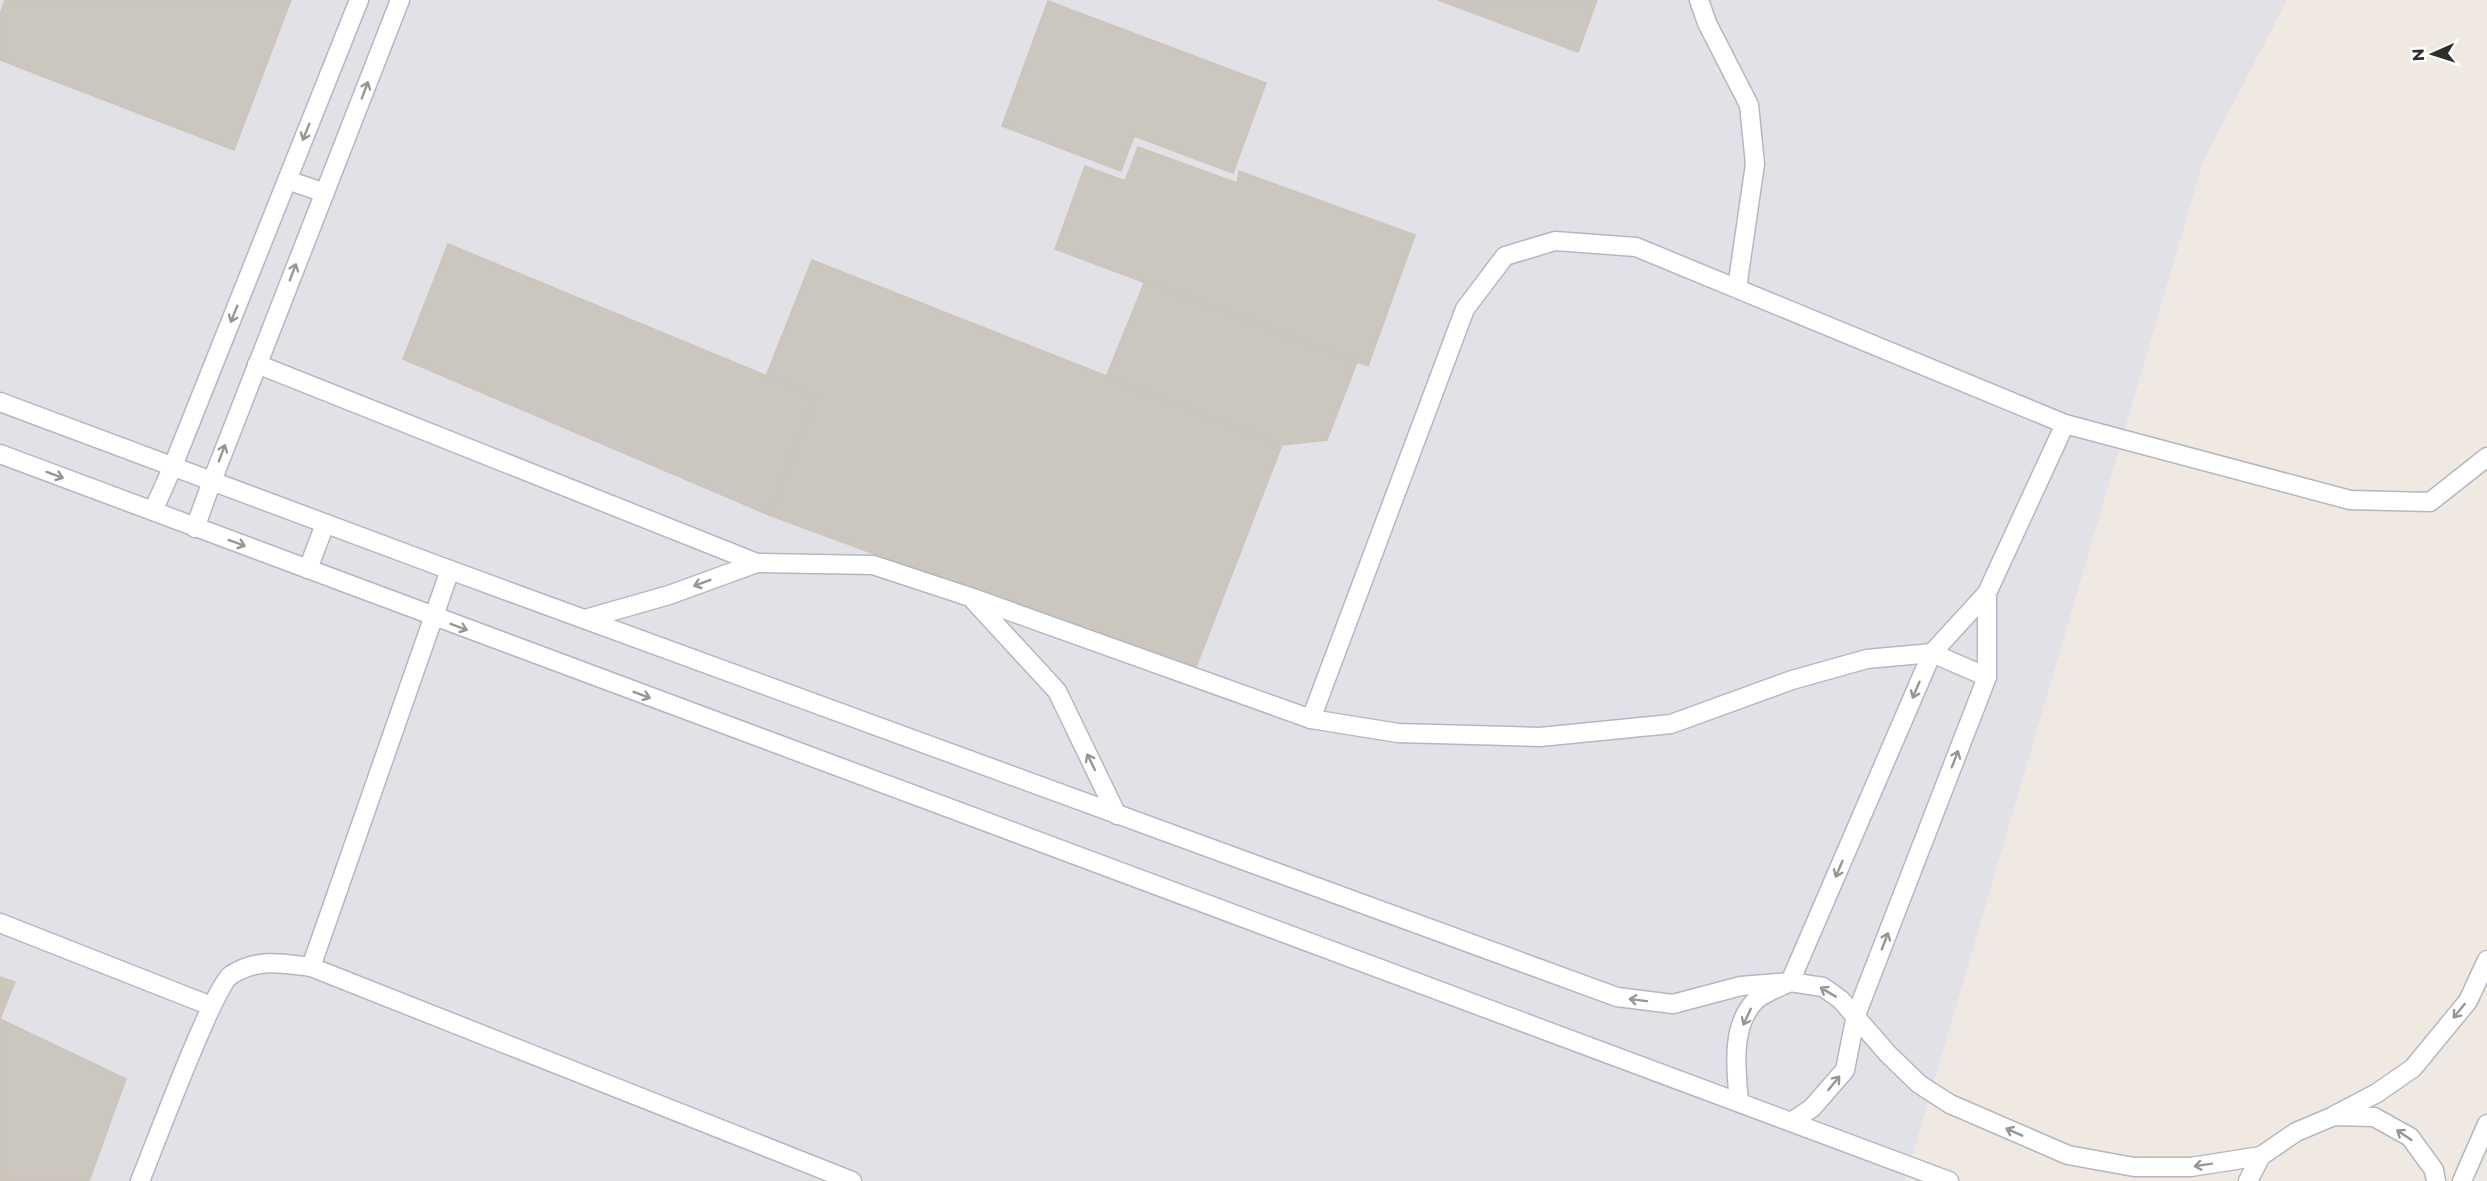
<svg xmlns="http://www.w3.org/2000/svg" width="2487" height="1181" font-family="Montserrat,sans-serif">
<rect width="100%" height="100%" fill="#efe9e1"/>
<path fill="#e3e1e8" d="M0,0H2287L2203,162L1905,1181H0Z"/>
<g fill="#cbc7bf" stroke="#cbc5ba" stroke-width="1.5">
<path d="M5,0H291L234,150L0,60V14Z"/>
<path d="M1438,0H1597L1578,52Z"/>
<path d="M1048,1L1266,83L1233,173L1134,136L1121,171L1002,126Z"/>
<path d="M1138,147L1237,183L1239,171L1415,235L1368,366L1055,249L1085,166L1125,181Z"/>
<path d="M448,244L816,396L769,515L403,359Z"/>
<path d="M812,260L1282,445L1194,672L769,515L816,396L766,376Z"/>
<path d="M1145,281L1357,362L1327,440L1282,445L1106,377Z"/>
<path d="M0,977L15,982L0,1019L126,1079L89,1181H0Z"/>
</g>
<g fill="none" stroke-linecap="round" stroke-linejoin="round">
<g stroke="#b4b7c1" stroke-width="21">
<g id="lane">
<path d="M1699,0L1707,23L1749,105L1755,164L1737,288"/>
<path d="M287,180L325,193"/>
<path d="M257,364L757,563"/>
<path d="M0,402L450,570L1617,997L1673,1004L1741,986L1790,982L1823,987L1841,1000L1888,1054L1919,1084L1950,1104L2068,1155L2134,1167H2191L2261,1156"/>
<path d="M0,454L1949,1181"/>
<path d="M153,511L173,466L359,0"/>
<path d="M195,528L212,481L400,0"/>
<path d="M308,569L325,524"/>
<path d="M450,570L311,967L852,1181"/>
<path d="M974,601L1057,691L1117,815"/>
<path d="M585,619L669,595L757,563L873,565L970,597L1311,719L1398,733L1540,737L1671,724L1792,680L1867,659L1932,653L1987,677"/>
<path d="M1311,719L1465,309L1505,256L1555,241L1636,247L2065,424L2350,500L2430,502L2487,457"/>
<path d="M0,923L211,1006"/>
<path d="M1739,1102C1736,1070 1730,1024 1757,999C1766,992 1780,987 1790,982L1932,653L1987,593L2065,424"/>
<path d="M2335,1115L2377,1093L2413,1068L2468,1001L2487,960"/>
<path d="M1791,1122L1812,1108L1845,1070L1856,1015L1987,677V593"/>
<path d="M140,1181C153,1150 213,987 231,975C258,958 282,963 311,967"/>
<path d="M2248,1181L2261,1156L2296,1132L2334,1116L2374,1117L2410,1137L2434,1170L2436,1181"/>
<path d="M2462,1181L2487,1124"/>
</g>
</g>
<use href="#lane" stroke="#fff" stroke-width="18"/>
</g>
<defs><path id="oneway-shaft" d="M-6 0H5M1.5-3L5.5 0L1.5 3" fill="none" stroke-width="1.6" stroke-linecap="round" stroke-linejoin="round" transform="scale(1.5)"/></defs>
<g stroke="#969696">
<use href="#oneway-shaft" transform="translate(365 90) rotate(-69)"/>
<use href="#oneway-shaft" transform="translate(306 132) rotate(112)"/>
<use href="#oneway-shaft" transform="translate(293 272) rotate(-69)"/>
<use href="#oneway-shaft" transform="translate(234 314) rotate(112)"/>
<use href="#oneway-shaft" transform="translate(222 453) rotate(-69)"/>
<use href="#oneway-shaft" transform="translate(55 475) rotate(20)"/>
<use href="#oneway-shaft" transform="translate(237 543) rotate(20)"/>
<use href="#oneway-shaft" transform="translate(702 583) rotate(160)"/>
<use href="#oneway-shaft" transform="translate(459 627) rotate(20)"/>
<use href="#oneway-shaft" transform="translate(1916 690) rotate(113)"/>
<use href="#oneway-shaft" transform="translate(642 695) rotate(20)"/>
<use href="#oneway-shaft" transform="translate(1955 759) rotate(-69)"/>
<use href="#oneway-shaft" transform="translate(1091 762) rotate(-116)"/>
<use href="#oneway-shaft" transform="translate(1839 869) rotate(113)"/>
<use href="#oneway-shaft" transform="translate(1885 941) rotate(-69)"/>
<use href="#oneway-shaft" transform="translate(1828 992) rotate(-149)"/>
<use href="#oneway-shaft" transform="translate(1638 1000) rotate(-173)"/>
<use href="#oneway-shaft" transform="translate(2459 1011) rotate(129)"/>
<use href="#oneway-shaft" transform="translate(1747 1017) rotate(115)"/>
<use href="#oneway-shaft" transform="translate(1834 1083) rotate(-51)"/>
<use href="#oneway-shaft" transform="translate(2014 1132) rotate(-156)"/>
<use href="#oneway-shaft" transform="translate(2404 1135) rotate(-146)"/>
<use href="#oneway-shaft" transform="translate(2203 1165) rotate(171)"/>
</g>
<g transform="translate(2433 54) rotate(267)" stroke="#ffffff" stroke-width="4.5" paint-order="stroke">
<path d="M0-4.5L10 22L0 15L-10 22Z" fill="#2e2e2e"/>
<text y="-9" font-size="16" font-weight="bold" text-anchor="middle" fill="#2e2e2e">N</text>
</g>
</svg>
